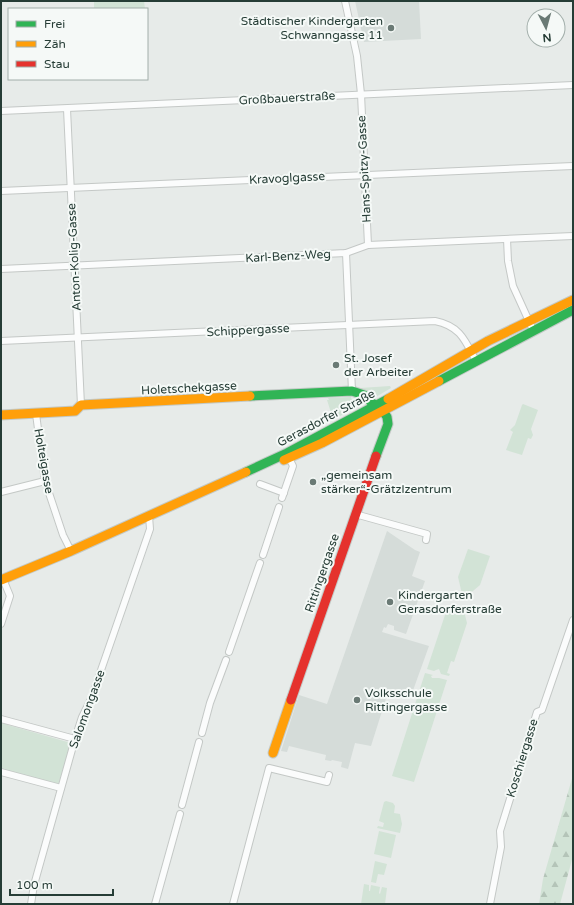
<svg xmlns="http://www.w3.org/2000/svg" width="574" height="905" font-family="'Varela Round',sans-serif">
<defs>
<pattern id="forest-firs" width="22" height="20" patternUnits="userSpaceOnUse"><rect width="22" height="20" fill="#d2e3d6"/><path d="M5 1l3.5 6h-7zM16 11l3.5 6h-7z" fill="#b4c4b8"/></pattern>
</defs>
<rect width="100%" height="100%" fill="#e7ebe9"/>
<g fill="#d5dcd9">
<path d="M355,1H419L421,39L364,42Z"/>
<path d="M387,531L415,550L420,552L412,576L425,581L406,634L394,630V626L388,624L386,628L384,627L382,632L429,646L411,696L389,689L371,746L355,743L348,769L341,767L342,762L332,760L331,761L325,760L326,755L289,746L287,752L281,751L299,695L327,704Z"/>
</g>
<g fill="#d2e3d6">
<path d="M94,1H144L145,9H94Z"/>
<path d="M390,386L391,388L374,398L359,389L360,388Z"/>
<path d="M351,397L354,408L340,416L333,419L327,400H329L328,398Z"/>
<path d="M523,404L538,410L531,429L533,435L531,439L528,438L522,455L506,450L513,432L510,430L515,425L522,405Z"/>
<path d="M468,549L490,556L480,585L467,596L462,594L458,577Z"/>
<path d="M459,605L463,607L467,623L454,662L451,661L447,673L450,674L449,676L441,674L439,669L436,670L434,671L427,669L445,615Z"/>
<path d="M425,673L433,675L431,676L432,678H439L447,680L414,782L392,776Z"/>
<path d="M1,721L8,725L71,743L58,785L1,770Z"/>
<path d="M386,801L393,803L395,806L394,813L400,814L402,824L400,833L377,828L378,826L383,827L384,823L379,821L384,802Z"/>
<path d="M379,831L396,835L391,858L374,854Z"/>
<path d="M375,861L387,864L384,875L378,874L376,883L371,882Z"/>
<path d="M364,884L369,885V891H370L371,885L380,887L379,893L380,894L382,887L387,888L385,904H361Z"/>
</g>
<path fill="url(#forest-firs)" d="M573,775V856L560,904H539L543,879Z"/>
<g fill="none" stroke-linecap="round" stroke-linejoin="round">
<g stroke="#c4c8c6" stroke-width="8">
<g id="street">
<path d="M345,1L357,56L361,94L368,245"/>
<path d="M67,109L81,405"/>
<path d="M1,111L573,85"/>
<path d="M1,191L573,166"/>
<path d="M507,239L508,261L513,286L533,330"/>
<path d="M346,253L352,391"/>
<path d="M1,269L346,253L368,245L573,236"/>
<path d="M1,341L435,321C460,326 465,340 476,361"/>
<path d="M36,414L45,481L63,535L71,551"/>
<path d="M260,484L284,493"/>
<path d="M1,492L45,481"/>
<path d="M282,498L293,466L288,456"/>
<path d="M355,514L427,534L426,540"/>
<path d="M263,555L279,507"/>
<path d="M1,624L10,596L3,579"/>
<path d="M229,652L260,563"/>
<path d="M1,719L75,739"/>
<path d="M202,733L210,703L226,660"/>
<path d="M1,772L61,788"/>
<path d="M182,805L199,742"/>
<path d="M31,904L34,885L75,739L82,717L91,699L150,529L149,516"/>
<path d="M155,904L180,814"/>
<path d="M233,904L269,768L327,782L329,775"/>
<path d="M490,904L501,847L500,831L537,712L542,710L573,620"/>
</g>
</g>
<g stroke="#c3c9c6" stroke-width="11">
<g id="fast">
<path d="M439,381L573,310"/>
<path d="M250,396L352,391L364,395L372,403L383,411L387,417L388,424L376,456"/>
<path d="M246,472L287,453L388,399"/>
</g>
</g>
<g stroke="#c3c9c6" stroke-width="11">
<g id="slow">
<path d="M388,399L488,341L573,300"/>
<path d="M1,415L75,411L81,405L250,396"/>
<path d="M284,460L322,443L439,381"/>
<path d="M1,580L71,551L246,472"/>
<path d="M273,753L291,700"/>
</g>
</g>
<g stroke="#c3c9c6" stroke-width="11">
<path id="jam" d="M291,700L376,456"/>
</g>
<use href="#street" stroke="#fbfcfc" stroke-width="6"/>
<use href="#fast" stroke="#30b455" stroke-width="9"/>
<use href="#slow" stroke="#ff9f0a" stroke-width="9"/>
<use href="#jam" stroke="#e5322d" stroke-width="9"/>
</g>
<g fill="#6a7a75" stroke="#f5f9f7" stroke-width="1.5">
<circle cx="391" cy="28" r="4"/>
<circle cx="336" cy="365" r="4"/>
<circle cx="313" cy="482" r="4"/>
<circle cx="390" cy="602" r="4"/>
<circle cx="357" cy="700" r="4"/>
</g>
<g text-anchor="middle" stroke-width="4" stroke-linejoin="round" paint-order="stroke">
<g font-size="12" fill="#263d36" stroke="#f5f9f7" text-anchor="start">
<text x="383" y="25" text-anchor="end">Städtischer Kindergarten<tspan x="383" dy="14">Schwanngasse 11</tspan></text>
<text x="344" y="362">St. Josef<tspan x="344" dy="14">der Arbeiter</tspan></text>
<text x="321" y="479">„gemeinsam<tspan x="321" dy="14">stärker“-Grätzlzentrum</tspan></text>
<text x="398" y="599">Kindergarten<tspan x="398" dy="14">Gerasdorferstraße</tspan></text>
<text x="365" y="697">Volksschule<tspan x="365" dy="14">Rittingergasse</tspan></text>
</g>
<g font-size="12" fill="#263d36" stroke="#f5f9f7">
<text transform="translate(287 98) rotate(-3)" y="4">Großbauerstraße</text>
<text transform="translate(364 169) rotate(-93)" y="4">Hans-Spitzy-Gasse</text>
<text transform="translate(287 178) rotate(-3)" y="4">Kravoglgasse</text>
<text transform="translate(288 256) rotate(-3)" y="4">Karl-Benz-Weg</text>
<text transform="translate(74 257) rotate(-93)" y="4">Anton-Kolig-Gasse</text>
<text transform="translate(248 330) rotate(-3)" y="4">Schippergasse</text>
<text transform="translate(189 388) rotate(-3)" y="4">Holetschekgasse</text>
<text transform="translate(326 418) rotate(-28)" y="4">Gerasdorfer Straße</text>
<text transform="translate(44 461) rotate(80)" y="4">Holteigasse</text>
<text transform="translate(322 573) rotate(-71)" y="4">Rittingergasse</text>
<text transform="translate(87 709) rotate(-70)" y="4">Salomongasse</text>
<text transform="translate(522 758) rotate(-73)" y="4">Koschiergasse</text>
</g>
</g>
<rect width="574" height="905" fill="none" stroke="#263d36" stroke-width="4"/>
<rect x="8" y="8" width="140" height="72" fill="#f5f9f7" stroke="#a2aeaa"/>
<rect x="16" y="21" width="20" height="6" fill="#30b455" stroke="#a2aeaa"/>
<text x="44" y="28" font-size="12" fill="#263d36">Frei</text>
<rect x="16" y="41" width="20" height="6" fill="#ff9f0a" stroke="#a2aeaa"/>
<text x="44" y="48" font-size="12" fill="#263d36">Zäh</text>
<rect x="16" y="61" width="20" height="6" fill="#e5322d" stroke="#a2aeaa"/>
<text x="44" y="68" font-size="12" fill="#263d36">Stau</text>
<g transform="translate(546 28) rotate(174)"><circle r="19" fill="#f5f9f7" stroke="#a2aeaa"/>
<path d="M0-3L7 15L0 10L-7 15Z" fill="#6a7a75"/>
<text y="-6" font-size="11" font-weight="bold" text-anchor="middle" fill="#263d36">N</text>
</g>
<path d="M10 889v6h103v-6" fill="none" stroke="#263d36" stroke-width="2"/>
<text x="16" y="889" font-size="12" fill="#263d36" stroke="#f5f9f7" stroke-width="3" paint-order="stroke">100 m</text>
</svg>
